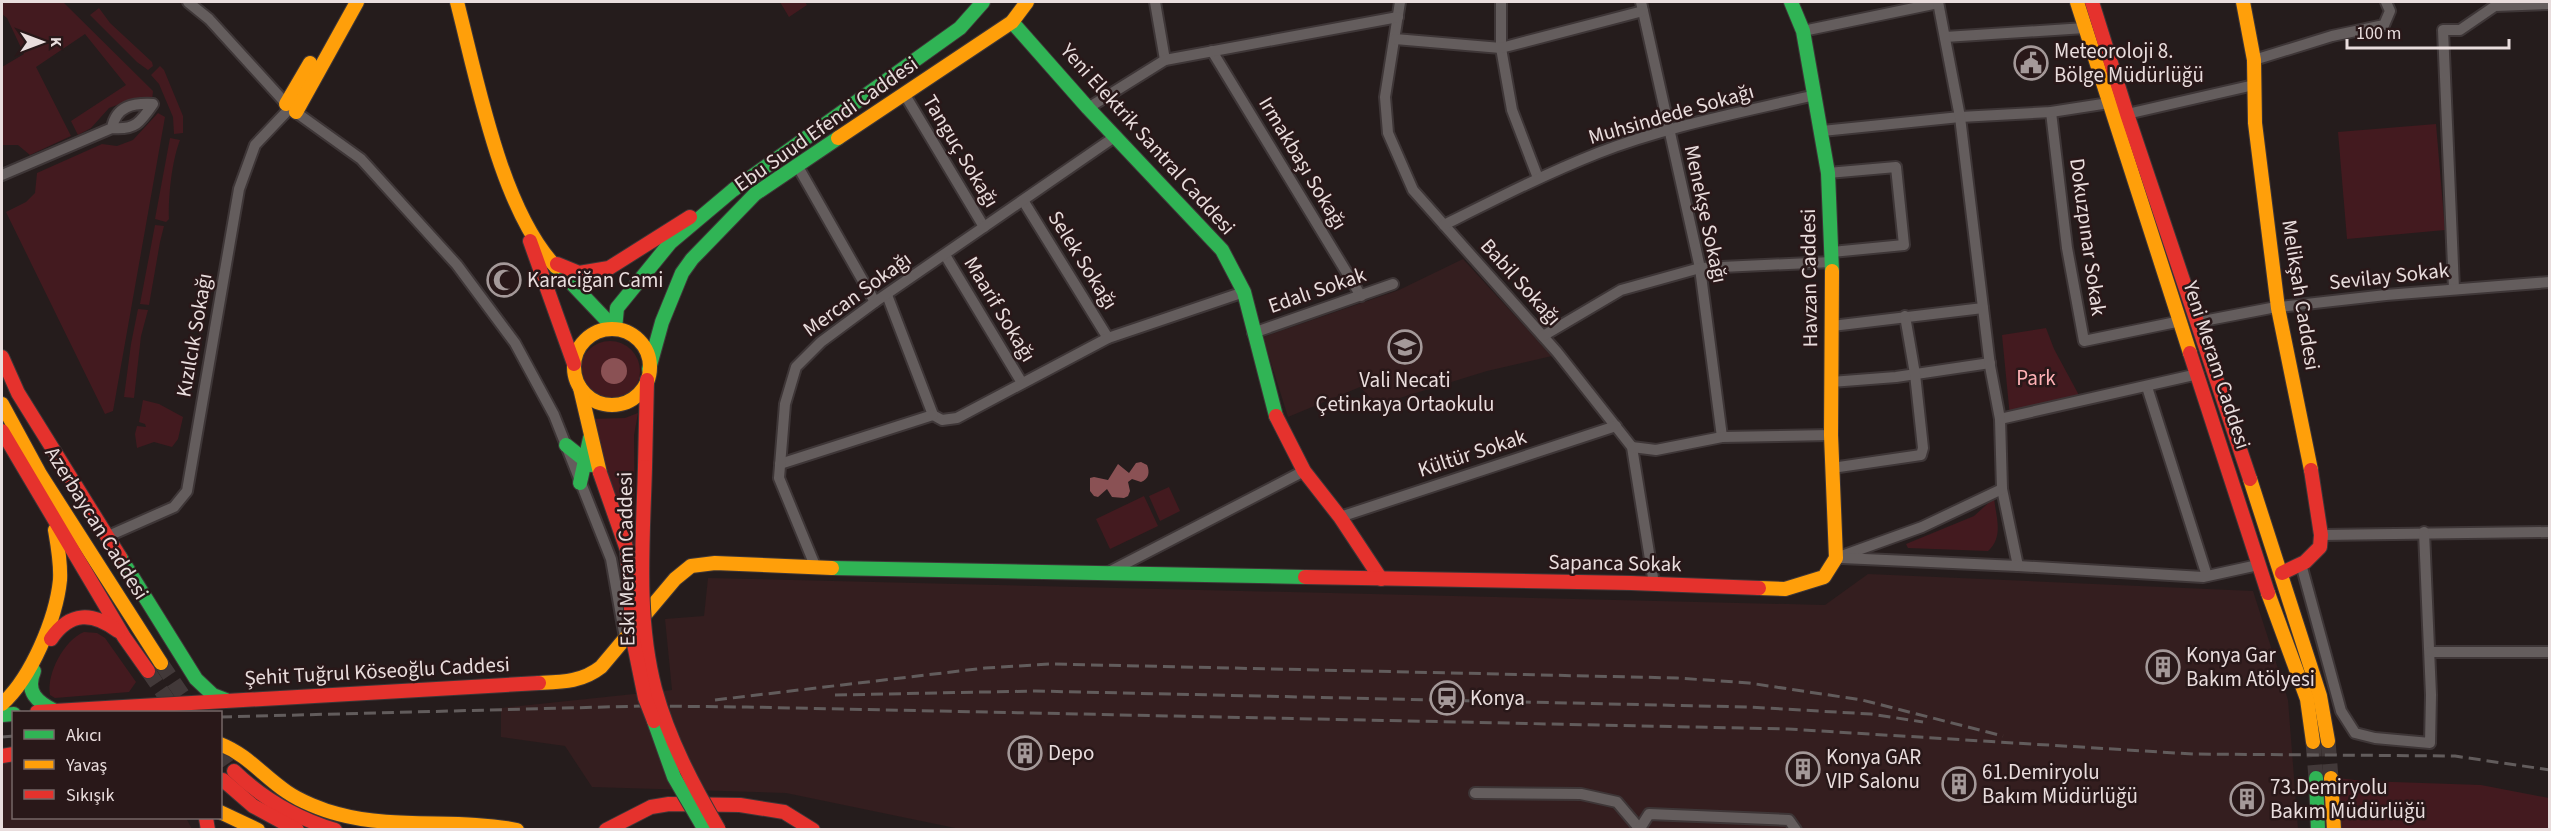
<svg xmlns="http://www.w3.org/2000/svg" width="2551" height="831" font-family="'Source Sans 3',sans-serif">
<rect width="100%" height="100%" fill="#251c1c"/>
<g fill="#341e1f">
<path d="M1463,259L1552,356L1487,371L1377,405L1360,387L1288,417L1263,337L1399,290Z"/>
<path d="M1868,574L2253,591L2288,700L2298,829H960L786,793L592,787L565,746L501,737V708L672,690L665,619L704,616L708,578L1825,605Z"/>
<path d="M13,760L14,818H186L192,829L2,830V761Z"/>
</g>
<g fill="#431a1f">
<path d="M2,2H63L153,91L152,101L125,102L109,108L91,128L78,135L71,121L126,85L85,34L36,67L71,136L30,155L18,145H2V67L24,54L7,18L2,14Z"/>
<path d="M780,2H805L807,5L789,17Z"/>
<path d="M99,8L110,23L152,62L153,66L148,70L137,62L90,15Z"/>
<path d="M160,66L164,70L183,116V133L174,134L173,117L159,84L151,75Z"/>
<path d="M158,113L165,117L113,411L105,414L6,212L26,202L35,193L37,173L102,144L117,146L133,140Z"/>
<path d="M2436,124L2445,230L2347,239L2338,132Z"/>
<path d="M170,138L180,140C172,160 168,197 169,219L166,222L155,219Z"/>
<path d="M155,225L164,226L160,242L149,305L140,304Z"/>
<path d="M138,309L148,310L141,336L134,398L124,397L131,344Z"/>
<path d="M2046,328L2054,349L2081,399L2010,417L2002,335Z"/>
<circle cx="610" cy="371" r="30"/>
<path d="M143,400L159,404L183,417L178,439L172,447L154,442L137,448L135,434L137,426L146,427L145,424L139,422Z"/>
<path d="M638,413L634,435L635,546L631,545L590,419L625,418Z"/>
<path d="M1169,487L1180,511L1160,521L1149,496Z"/>
<path d="M1144,496L1158,526L1110,549L1096,519Z"/>
<path d="M1994,498C1996,517 2004,537 1988,551L1908,548L1906,544L1974,516Z"/>
<path d="M84,632L97,633L105,638L136,682L129,692L55,698L50,695C46,674 64,640 84,632Z"/>
<path d="M2328,777L2364,781L2481,785L2549,798V829H2335Z"/>
</g>
<g fill="#8a5154">
<circle cx="614" cy="371" r="13"/>
<path d="M1141,462L1147,465C1150,472 1149,479 1141,482L1132,479L1128,482L1130,491L1128,496L1124,498L1112,497L1107,489L1098,497L1094,496L1090,491V478L1094,477L1108,480L1118,464L1129,473L1136,463Z"/>
</g>
<g fill="none" stroke-linecap="round" stroke-linejoin="round">
<g stroke="#423939" stroke-width="15" stroke-dasharray="15 8" stroke-linecap="butt">
<path d="M161,663L194,712"/>
<path d="M148,671L176,712"/>
<path d="M2328,741L2331,778"/>
<path d="M2313,742L2316,778"/>
<path d="M220,751L234,771"/>
</g>
<g stroke="#3e3637" stroke-width="14">
<g id="street">
<path d="M188,2L209,19L290,108L361,159L457,265L515,343L554,415L611,559L625,638"/>
<path d="M1155,2L1165,60"/>
<path d="M1400,2L1385,97L1388,133L1413,190L1557,352L1632,447L1654,584"/>
<path d="M1501,2V48L1512,110L1538,178"/>
<path d="M1641,2L1700,268L1722,437"/>
<path d="M1803,31L1938,3"/>
<path d="M1945,37L2085,28"/>
<path d="M1395,39L1501,48L1643,11"/>
<path d="M1212,51L1361,296"/>
<path d="M2254,60L2332,36L2384,25L2390,11L2386,2"/>
<path d="M905,95L984,227"/>
<path d="M1088,108L1165,60L1398,17"/>
<path d="M2051,112L2067,248L2084,341L2181,321"/>
<path d="M2127,114L2254,85"/>
<path d="M1822,131L1960,117L2051,112L2109,103"/>
<path d="M797,165L875,302"/>
<path d="M1828,173L1896,167L1904,245L1832,252"/>
<path d="M2,175L112,128C135,130 140,123 153,104C133,103 116,106 112,128"/>
<path d="M1024,202L1108,338"/>
<path d="M1444,225C1494,200 1545,174 1598,153C1667,126 1743,112 1815,95"/>
<path d="M945,255L1022,383"/>
<path d="M2454,289L2443,30H2460L2495,6L2550,4"/>
<path d="M887,295L933,415L942,420L957,418L1108,338L1244,292"/>
<path d="M2198,322L2271,308L2386,295L2550,282"/>
<path d="M1832,326L1983,308"/>
<path d="M1253,333L1393,284"/>
<path d="M1543,336L1621,290L1700,268L1832,262"/>
<path d="M1831,382L1896,377L1990,363"/>
<path d="M2147,387L2207,576"/>
<path d="M2000,419L2198,374"/>
<path d="M1632,447L1656,450L1722,437L1831,435"/>
<path d="M780,464L933,415"/>
<path d="M1832,468L1921,455L1923,448L1915,374L1905,316"/>
<path d="M2002,489L2018,566L2203,577L2258,565"/>
<path d="M1340,517L1616,426"/>
<path d="M2321,535L2550,532"/>
<path d="M106,537L174,507L187,491L239,189L255,145L290,108"/>
<path d="M1836,558L1922,527L2002,489L2000,419L1990,366L1960,117L1938,2"/>
<path d="M1842,558L2018,566"/>
<path d="M2301,564L2341,711L2355,733L2375,738L2430,743L2431,695L2424,532"/>
<path d="M816,568L779,478L785,404L796,367L821,342L875,302L1116,136"/>
<path d="M1109,572L1304,471"/>
<path d="M2430,652H2550"/>
<path d="M1475,793L1581,794L1617,802L1639,828"/>
<path d="M1639,830L1649,814L1789,820L1796,830"/>
</g>
</g>
<g stroke="#3e3637" stroke-width="16">
<g id="fast">
<path d="M1791,2L1803,31L1828,173L1832,271"/>
<path d="M1012,22L1088,108L1222,250L1244,292L1276,416"/>
<path d="M556,267L615,329"/>
<path d="M615,329L617,308L670,243L733,190L960,28L983,2"/>
<path d="M649,369L662,322L682,273L692,259L755,194L838,138"/>
<path d="M566,445L591,465"/>
<path d="M580,483L590,438"/>
<path d="M120,557L196,679L213,695L226,700"/>
<path d="M832,568L1305,577"/>
<path d="M34,671C25,692 37,702 55,711"/>
<path d="M2,715L14,714"/>
<path d="M2316,778L2318,830"/>
</g>
</g>
<g stroke="#3e3637" stroke-width="16">
<g id="slow">
<path d="M457,2C477,79 501,210 556,267"/>
<path d="M2077,2L2190,353"/>
<path d="M2243,2L2254,60L2255,123L2278,308L2311,470"/>
<path d="M286,104L310,63"/>
<path d="M296,112L357,2"/>
<path d="M838,138L1012,22L1027,2"/>
<circle cx="612" cy="367" r="38"/>
<path d="M580,388L600,473"/>
<path d="M2,404L40,474L161,663"/>
<path d="M2250,479L2320,696L2328,741"/>
<path d="M1759,588L1785,589L1824,577L1836,558L1831,435L1832,271"/>
<path d="M2268,593L2307,699L2313,742"/>
<path d="M539,683C562,682 582,682 601,667L675,579L691,566L715,563L832,568"/>
<path d="M2,704C31,678 56,619 60,580C61,563 58,547 55,530"/>
<path d="M220,744C248,755 263,776 287,792C300,801 322,810 338,814C396,830 458,818 517,830"/>
<path d="M2331,778L2334,830"/>
<path d="M220,812L258,830"/>
</g>
</g>
<g stroke="#3e3637" stroke-width="16">
<g id="jam">
<path d="M2092,2L2127,114L2250,479"/>
<path d="M530,241L574,364"/>
<path d="M557,264L579,273L609,268L690,217"/>
<path d="M2190,353L2268,593"/>
<path d="M2,357L18,393L120,557"/>
<path d="M1276,416L1304,471L1340,517L1381,579"/>
<path d="M2,431L124,637L148,671"/>
<path d="M645,467L647,380"/>
<path d="M2282,573L2305,562L2320,547L2321,535L2311,470"/>
<path d="M1305,577L1631,583L1759,588"/>
<path d="M51,639C70,611 93,612 118,631"/>
<path d="M37,712L539,683"/>
<path d="M2,756L14,754"/>
<path d="M234,771C263,799 296,818 335,830"/>
<path d="M223,780L253,806L297,830"/>
<path d="M206,818L208,830"/>
<path d="M606,830L651,807L669,804L740,805L784,812L813,830"/>
</g>
</g>
<use href="#street" stroke="#645d5d" stroke-width="10"/>
<use href="#fast" stroke="#30b455" stroke-width="14"/>
<use href="#slow" stroke="#ff9f0a" stroke-width="14"/>
<use href="#jam" stroke="#e5322d" stroke-width="14"/>
<g stroke="#625c5c" stroke-width="3" stroke-dasharray="12 6" stroke-linecap="butt">
<path d="M835,695L1035,691L1747,707L1871,714L1923,722"/>
<path d="M715,700L985,668L1051,664L1677,678L1749,683L1862,700L2003,736"/>
<path d="M220,717L643,706L747,707L1788,729L2193,754L2455,756L2550,770"/>
<path d="M2,737L14,736"/>
</g>
<g stroke="#3e3637" stroke-width="16" stroke-linecap="butt">
<path id="fast-bridge" d="M654,721L674,777L705,830"/>
</g>
<g stroke="#3e3637" stroke-width="16" stroke-linecap="butt">
<g id="jam-bridge">
<path d="M645,467C643,541 636,617 655,689C669,740 693,785 719,830"/>
<path d="M600,473L627,550L633,639L645,698L654,721"/>
</g>
</g>
<use href="#fast-bridge" stroke="#30b455" stroke-width="14"/>
<use href="#jam-bridge" stroke="#e5322d" stroke-width="14"/>
</g>
<defs>
<g id="civic-ring" transform="scale(1.725)"><circle r="9.5" fill="#291819" stroke="#a49999" stroke-width="1.5"/><path d="M-.6-6.5H3V-4.5H.6V-3L4-1V1h2V6H-6V1h2V-1L-.6-3ZM-1.2 2.5V6h2.4V2.5Z" fill="#a49999"/></g>
<g id="mosque-ring" transform="scale(1.725)"><circle r="9.5" fill="#291819" stroke="#a49999" stroke-width="1.5"/><path d="M3.5-4.9A6 6 0 1 0 3.5 4.9A5 5 0 1 1 3.5-4.9Z" fill="#a49999"/></g>
<g id="school-ring" transform="scale(1.725)"><circle r="9.5" fill="#291819" stroke="#a49999" stroke-width="1.5"/><path d="M0-5L7-2L0 1L-7-2ZM-4 1L0 2.5L4 1V4Q0 6-4 4Z" fill="#a49999"/></g>
<g id="building-ring" transform="scale(1.725)"><circle r="9.5" fill="#291819" stroke="#a49999" stroke-width="1.5"/><path d="M-4-6H4V6H1V3H-1V6H-4ZM-2.5-4.3h1.7v1.8h-1.7ZM.8-4.3h1.7v1.8H.8ZM-2.5-1h1.7V.8h-1.7ZM.8-1h1.7V.8H.8Z" fill="#a49999"/></g>
<g id="station-ring" transform="scale(1.725)"><circle r="9.5" fill="#291819" stroke="#a49999" stroke-width="1.5"/><path d="M-3-6H3Q5-6 5-4V2Q5 4 3 4L4.5 6H3L1.5 4h-3L-3 6H-4.5L-3 4Q-5 4-5 2V-4Q-5-6-3-6ZM-3.5-4v3h7v-3ZM-3.5 1v1.5H-2V1ZM2 1v1.5H3.5V1Z" fill="#a49999"/></g>
</defs>
<g fill-rule="evenodd">
<use href="#civic-ring" x="2031" y="63"/>
<use href="#mosque-ring" x="504" y="280"/>
<use href="#school-ring" x="1405" y="347"/>
<use href="#building-ring" x="2163" y="667"/>
<use href="#station-ring" x="1447" y="698"/>
<use href="#building-ring" x="1025" y="753"/>
<use href="#building-ring" x="1803" y="769"/>
<use href="#building-ring" x="1959" y="784"/>
<use href="#building-ring" x="2247" y="799"/>
</g>
<g text-anchor="middle" stroke-width="5" stroke-linejoin="round" paint-order="stroke">
<g font-size="21" fill="#e9dddd" stroke="#291819" text-anchor="start">
<text x="2054" y="58">Meteoroloji 8.<tspan x="2054" dy="24">Bölge Müdürlüğü</tspan></text>
<text x="527" y="287">Karaciğan Cami</text>
<text x="1405" y="387" text-anchor="middle">Vali Necati<tspan x="1405" dy="24">Çetinkaya Ortaokulu</tspan></text>
<text x="2186" y="662">Konya Gar<tspan x="2186" dy="24">Bakım Atölyesi</tspan></text>
<text x="1470" y="705">Konya</text>
<text x="1048" y="760">Depo</text>
<text x="1826" y="764">Konya GAR<tspan x="1826" dy="24">VIP Salonu</tspan></text>
<text x="1982" y="779">61.Demiryolu<tspan x="1982" dy="24">Bakım Müdürlüğü</tspan></text>
<text x="2270" y="794">73.Demiryolu<tspan x="2270" dy="24">Bakım Müdürlüğü</tspan></text>
</g>
<g font-size="21" fill="#e9dddd" stroke="#291819">
<text transform="translate(1671 114) rotate(-16)" y="7">Muhsindede Sokağı</text>
<text transform="translate(826 124) rotate(-35)" y="7">Ebu Suud Efendi Caddesi</text>
<text transform="translate(1148 139) rotate(48)" y="7">Yeni Elektrik Santral Caddesi</text>
<text transform="translate(961 151) rotate(59)" y="7">Tanguç Sokağı</text>
<text transform="translate(1303 163) rotate(59)" y="7">Irmakbaşı Sokağı</text>
<text transform="translate(1706 214) rotate(78)" y="7">Menekşe Sokağı</text>
<text transform="translate(2088 237) rotate(82)" y="7">Dokuzpınar Sokak</text>
<text transform="translate(1083 260) rotate(58)" y="7">Selek Sokağı</text>
<text transform="translate(2389 276) rotate(-6)" y="7">Sevilay Sokak</text>
<text transform="translate(1809 278) rotate(-91)" y="7">Havzan Caddesi</text>
<text transform="translate(1521 282) rotate(48)" y="7">Babil Sokağı</text>
<text transform="translate(1317 290) rotate(-19)" y="7">Edalı Sokak</text>
<text transform="translate(857 294) rotate(-36)" y="7">Mercan Sokağı</text>
<text transform="translate(2301 295) rotate(81)" y="7">Melikşah Caddesi</text>
<text transform="translate(1000 309) rotate(59)" y="7">Maarif Sokağı</text>
<text transform="translate(194 335) rotate(-80)" y="7">Kızılcık Sokağı</text>
<text transform="translate(2217 365) rotate(72)" y="7">Yeni Meram Caddesi</text>
<text transform="translate(1472 453) rotate(-18)" y="7">Kültür Sokak</text>
<text transform="translate(97 523) rotate(58)" y="7">Azerbaycan Caddesi</text>
<text transform="translate(626 559) rotate(-91)" y="7">Eski Meram Caddesi</text>
<text transform="translate(1615 563) rotate(1)" y="7">Sapanca Sokak</text>
<text transform="translate(377 671) rotate(-3)" y="7">Şehit Tuğrul Köseoğlu Caddesi</text>
</g>
<g font-size="21" fill="#feb1b5" stroke="#291819">
<text x="2036" y="385">Park</text>
</g>
</g>
<rect width="2551" height="831" fill="none" stroke="#e9dddd" stroke-width="6"/>
<rect x="12" y="711" width="210" height="108" fill="#291819" stroke="#766767" stroke-width="1.5"/>
<rect x="24" y="730" width="30" height="9" fill="#30b455" stroke="#766767" stroke-width="1.5"/>
<text x="66" y="741" font-size="18" fill="#e9dddd">Akıcı</text>
<rect x="24" y="760" width="30" height="9" fill="#ff9f0a" stroke="#766767" stroke-width="1.5"/>
<text x="66" y="771" font-size="18" fill="#e9dddd">Yavaş</text>
<rect x="24" y="790" width="30" height="9" fill="#e5322d" stroke="#766767" stroke-width="1.5"/>
<text x="66" y="801" font-size="18" fill="#e9dddd">Sıkışık</text>
<g transform="translate(42 42) rotate(90)" stroke="#291819" stroke-width="4.5" paint-order="stroke">
<path d="M0-4.5L10 22L0 15L-10 22Z" fill="#e9dddd"/>
<text y="-9" font-size="16" font-weight="bold" text-anchor="middle" fill="#e9dddd">K</text>
</g>
<path d="M2347 39v9h162v-9" fill="none" stroke="#e9dddd" stroke-width="3"/>
<text x="2356" y="39" font-size="18" fill="#e9dddd" stroke="#291819" stroke-width="4.5" paint-order="stroke">100 m</text>
</svg>
